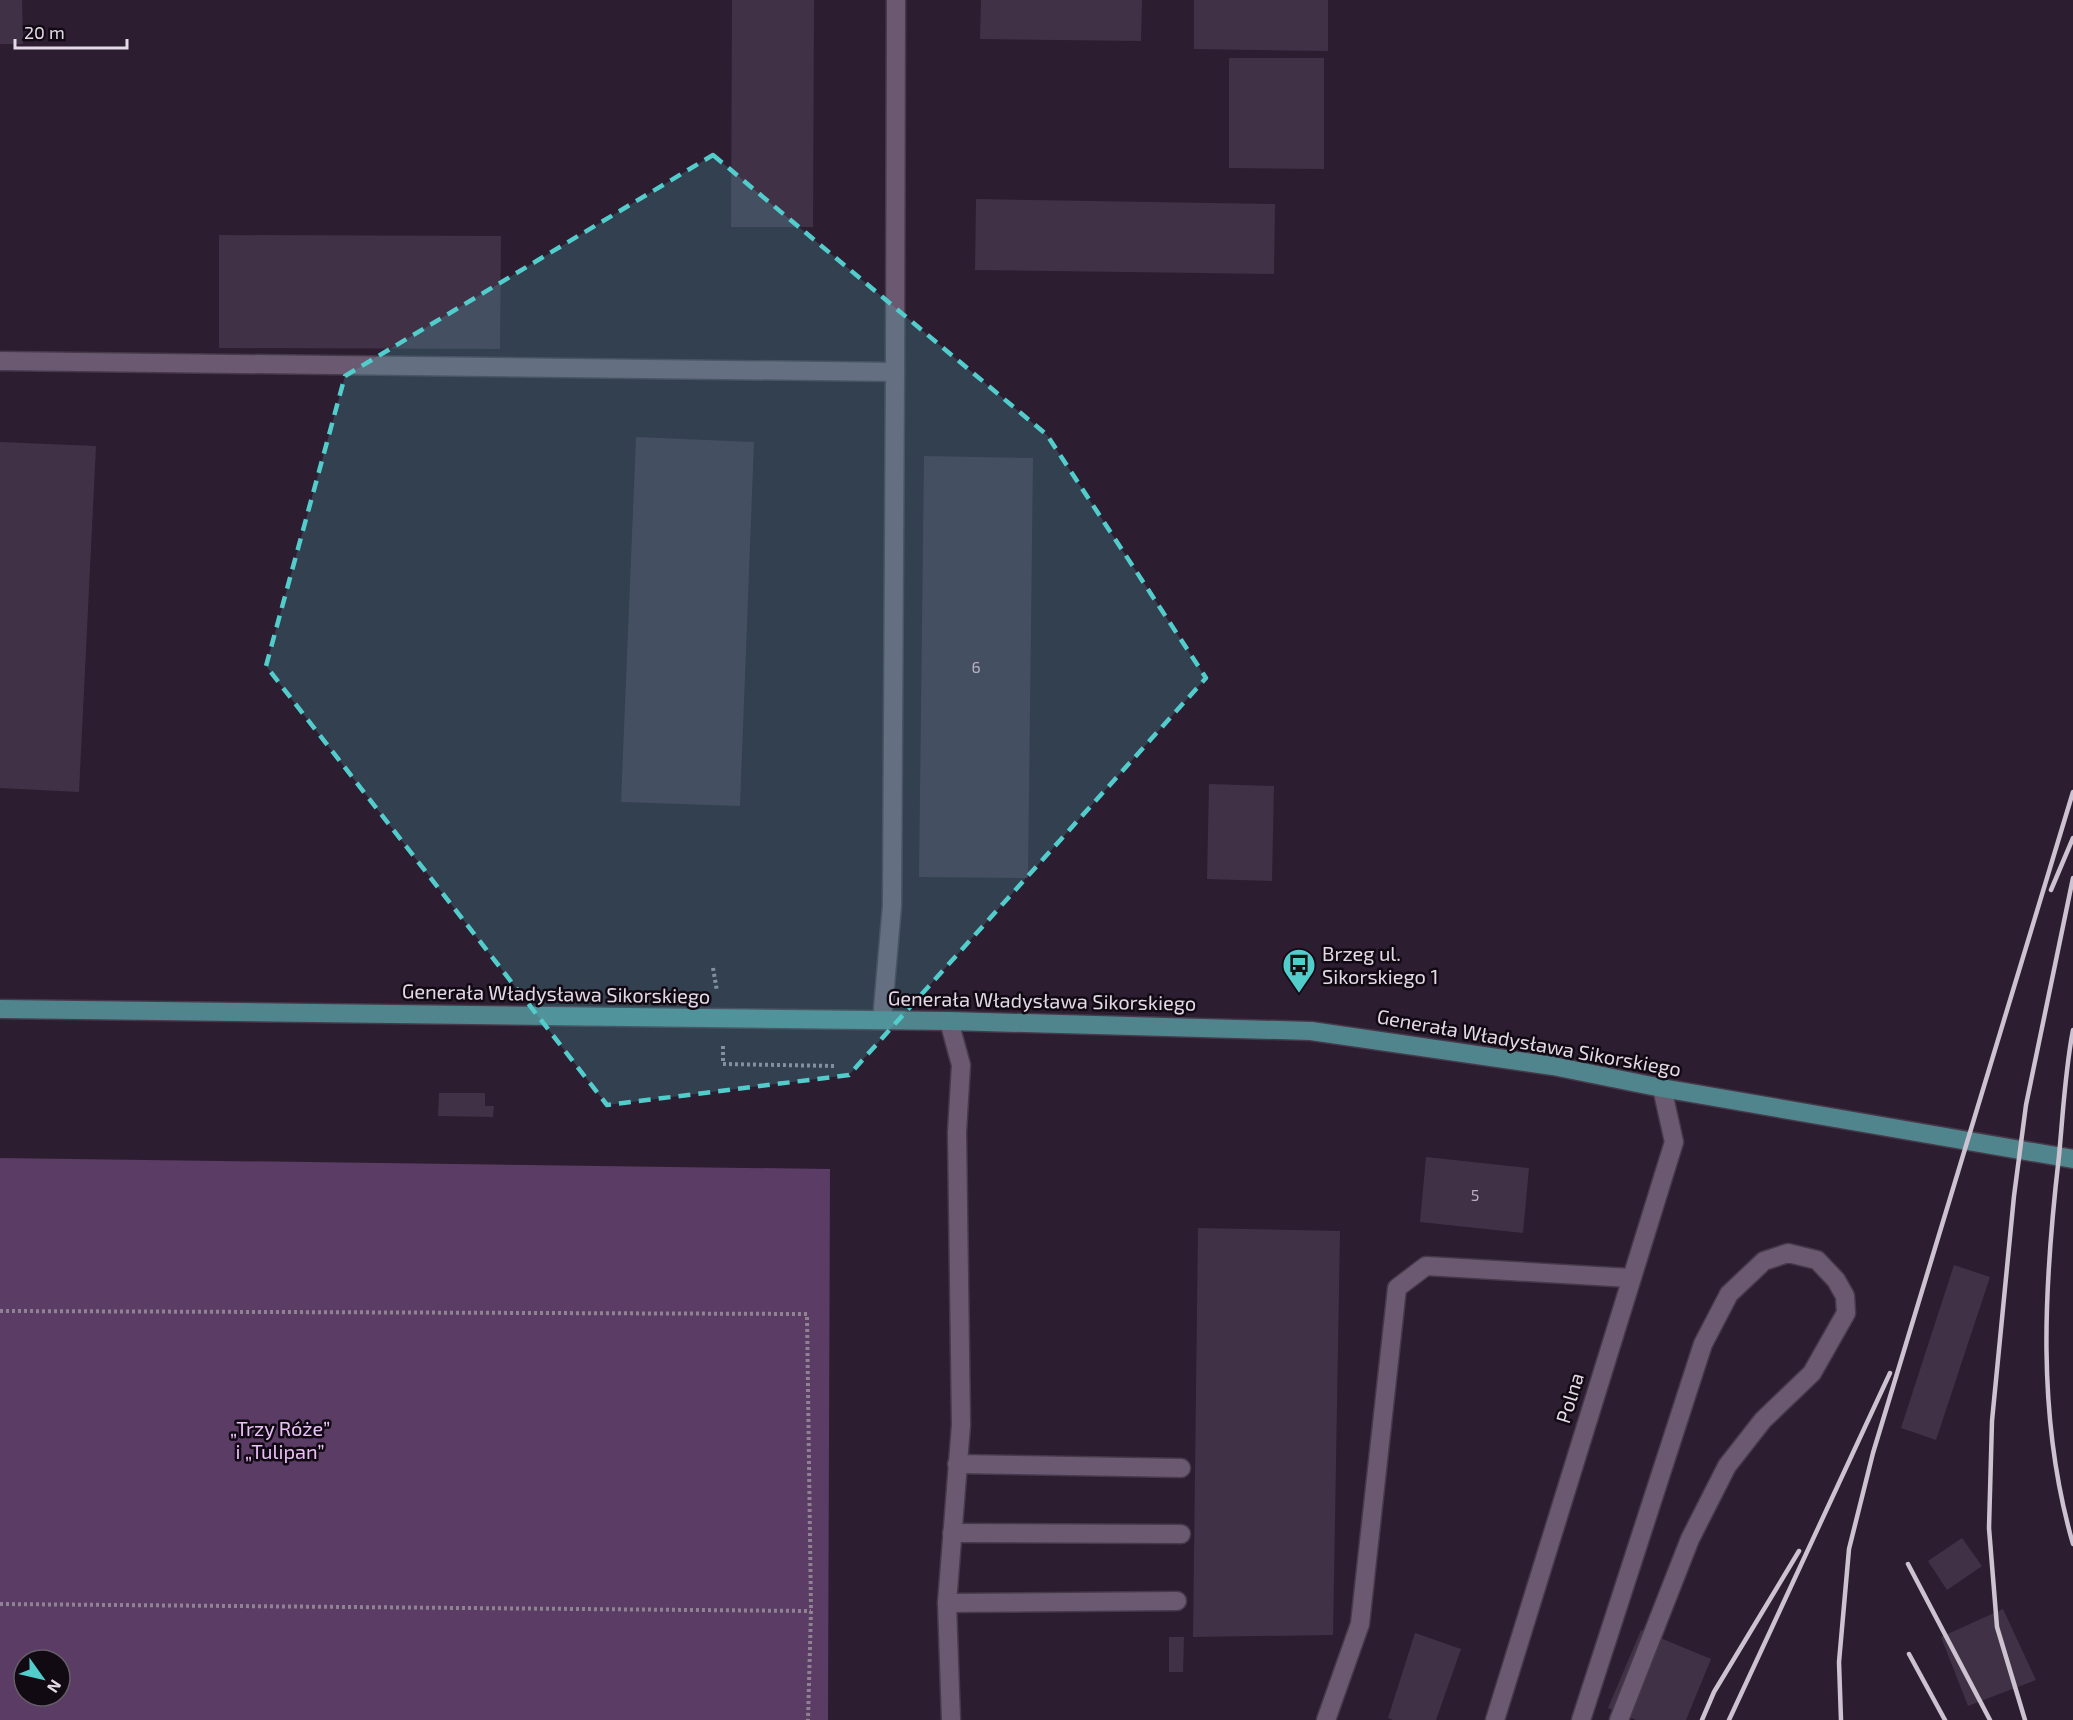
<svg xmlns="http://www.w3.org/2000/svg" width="2073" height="1720" font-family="'Exo 2',sans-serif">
<rect width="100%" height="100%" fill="#2c1d31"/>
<path fill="#5a3c64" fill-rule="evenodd" d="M0,1158L830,1169L828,1720H0ZM24,1660H60V1696H24Z"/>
<g fill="#413146">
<path d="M0,0H22L23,44H0Z"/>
<path d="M732,0H814L813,227H731Z"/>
<path d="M981,0H1142L1141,41L980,39Z"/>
<path d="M1194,0H1328V51L1194,49Z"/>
<path d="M1229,58H1324V169L1229,168Z"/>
<path d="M976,199L1275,204L1274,274L975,270Z"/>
<path d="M219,235L501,236L500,349L219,348Z"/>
<path d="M636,437L754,442L740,806L621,802Z"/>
<path d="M0,442L96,446L79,792L0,788Z"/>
<path d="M924,456L1033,458L1028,878L919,877Z"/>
<path d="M1209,784L1274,786L1272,881L1207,879Z"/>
<path d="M439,1093H485V1106H494L493,1117L438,1116Z"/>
<path d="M1426,1157L1529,1168L1523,1233L1420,1222Z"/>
<path d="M1198,1228L1340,1231L1333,1635L1193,1637Z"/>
<path d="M1954,1265L1990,1277L1936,1440L1901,1428Z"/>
<path d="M1962,1538L1982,1566L1947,1590L1928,1561Z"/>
<path d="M2003,1609L2036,1680L1968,1706L1941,1637Z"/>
<path d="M1641,1630L1711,1659L1686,1720H1636L1608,1708Z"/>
<path d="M1415,1633L1461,1649L1436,1720H1393L1388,1718Z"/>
<path d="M1169,1637H1184L1183,1672H1169Z"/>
</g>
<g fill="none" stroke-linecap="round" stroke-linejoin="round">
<g stroke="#46394a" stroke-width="21">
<g id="minor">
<path d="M0,361L895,372L892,906L882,1020"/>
<path d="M895,372L896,0"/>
<path d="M949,1021L961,1065L957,1132L961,1425L947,1603L951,1720"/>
<path d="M957,1464L1181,1468"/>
<path d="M952,1533L1181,1534"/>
<path d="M947,1603L1177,1601"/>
<path d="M1326,1720L1360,1624L1397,1288L1426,1266L1630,1278"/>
<path d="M1495,1720L1674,1142L1662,1088"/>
<path d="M1581,1720L1703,1344L1729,1294L1764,1261L1788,1253L1817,1260L1836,1280L1845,1296L1846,1313L1812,1373L1763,1420L1727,1466L1690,1539L1619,1720"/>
</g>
</g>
<g stroke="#46394a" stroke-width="21">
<path id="major" d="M0,1009L949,1021L1311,1031L1553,1066L1662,1088L2073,1159"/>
</g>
<g stroke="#8f8393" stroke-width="4" stroke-dasharray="3 3" stroke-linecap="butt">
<path d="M713,968L717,991"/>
<path d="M723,1046V1064L835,1066"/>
<path d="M0,1311L807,1314L811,1611L808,1720"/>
<path d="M0,1604L811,1611"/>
</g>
<use href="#minor" stroke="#6a5970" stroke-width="18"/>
<use href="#major" stroke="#50858e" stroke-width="18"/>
<g stroke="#cdc2d0" stroke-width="4.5">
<path d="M2051,890L2073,838"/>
<path d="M2073,1030C2065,1071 2063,1114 2059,1156C2044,1286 2036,1416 2073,1544"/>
<path d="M1908,1564L1990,1720"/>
<path d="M1909,1654L1945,1720"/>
<path d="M1702,1720L1714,1692L1799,1551"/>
<path d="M1729,1720L1890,1373"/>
<path d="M1841,1720L1839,1662L1849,1549L1873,1453L2073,792"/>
<path d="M2025,1720L1997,1627L1989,1528L1992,1421L2014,1196L2026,1105L2073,878"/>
</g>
</g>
<path fill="#52cdcc" fill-opacity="0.2" stroke="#52cdcc" stroke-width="4.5" stroke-dasharray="12 8" stroke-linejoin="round" d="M713,155L1047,435L1206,678L849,1075L607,1105L266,666L345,376Z"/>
<defs>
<g id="bus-pin" transform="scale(1.725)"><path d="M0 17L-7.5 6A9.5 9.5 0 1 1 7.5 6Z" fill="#52cdcc" stroke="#110a13"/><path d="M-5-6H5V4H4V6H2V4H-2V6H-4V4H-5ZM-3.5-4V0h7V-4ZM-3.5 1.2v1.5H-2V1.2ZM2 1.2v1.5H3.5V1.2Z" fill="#111"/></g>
</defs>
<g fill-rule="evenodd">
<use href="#bus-pin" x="1299" y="965"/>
</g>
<g text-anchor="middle" stroke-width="5" stroke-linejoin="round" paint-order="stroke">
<g font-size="16" fill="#bbb0bf">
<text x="976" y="673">6</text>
<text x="1475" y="1201">5</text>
</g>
<g font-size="20" fill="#e4dae7" stroke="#110a13" text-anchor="start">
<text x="1322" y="961">Brzeg ul.<tspan x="1322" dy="23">Sikorskiego 1</tspan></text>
</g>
<g font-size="20" fill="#e4dae7" stroke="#110a13">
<text transform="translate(556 994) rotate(1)" y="7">Generała Władysława Sikorskiego</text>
<text transform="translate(1042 1001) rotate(1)" y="7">Generała Władysława Sikorskiego</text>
<text transform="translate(1529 1043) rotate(10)" y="7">Generała Władysława Sikorskiego</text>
<text transform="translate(1570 1398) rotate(-73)" y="7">Polna</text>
</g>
<g font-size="20" fill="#ebc0f9" stroke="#110a13">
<text x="280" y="1436">„Trzy Róże”<tspan x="280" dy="23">i „Tulipan”</tspan></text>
</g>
</g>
<g transform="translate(42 1678) rotate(124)"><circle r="28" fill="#110a13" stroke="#655d68" stroke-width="1.5"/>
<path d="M0-4.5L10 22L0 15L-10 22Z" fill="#52cdcc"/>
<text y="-9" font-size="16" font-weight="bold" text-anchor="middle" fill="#e4dae7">N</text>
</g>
<path d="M15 39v9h112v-9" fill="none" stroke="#e4dae7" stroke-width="3"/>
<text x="24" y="39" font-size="18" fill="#e4dae7" stroke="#110a13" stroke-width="4.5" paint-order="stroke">20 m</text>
</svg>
